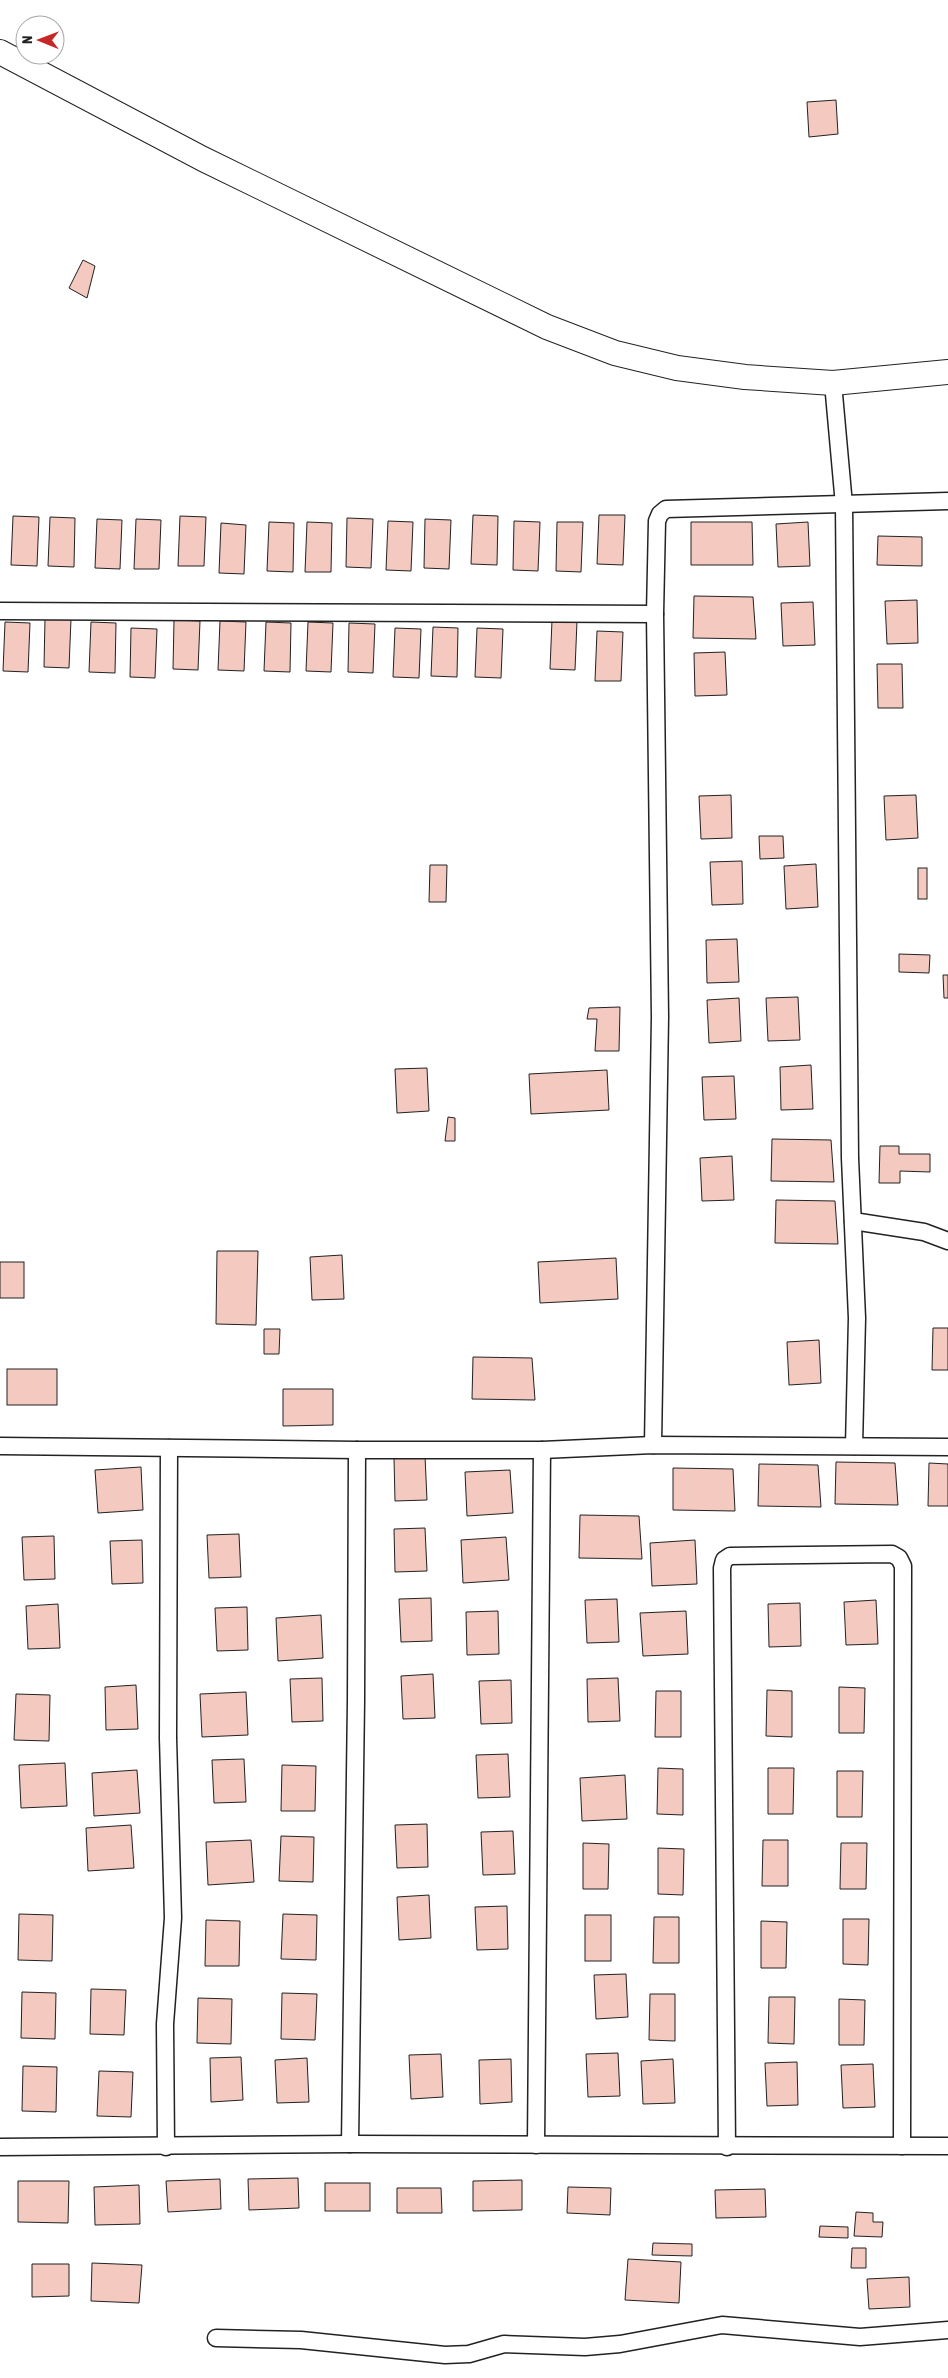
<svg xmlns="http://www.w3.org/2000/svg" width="948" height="2378" font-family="'Asap Condensed',sans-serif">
<rect width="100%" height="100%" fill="#fff"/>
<g fill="#f3c9c0" stroke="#222">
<path d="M836,100L838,134L809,137L807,102Z"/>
<path d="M83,260L95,266L87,298L69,288Z"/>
<path d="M473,515L498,516L497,565L471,564Z"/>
<path d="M599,515H625L623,565L597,564Z"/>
<path d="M13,516L39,517L37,566L11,565Z"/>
<path d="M180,516L206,517L204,566H178Z"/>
<path d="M50,517L75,518L74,567L48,566Z"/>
<path d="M347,518L373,519L371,568L346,567Z"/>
<path d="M97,519L122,520L120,569L95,568Z"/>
<path d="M136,519L161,520L159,569H134Z"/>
<path d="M425,519L451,520L449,569L424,568Z"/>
<path d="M388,521L413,522L411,571L386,570Z"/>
<path d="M514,521L540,522L538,571L513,570Z"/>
<path d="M269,522L294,523L293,572L267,571Z"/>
<path d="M307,522L332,523L331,572H305Z"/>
<path d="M557,522H583L581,572L556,571Z"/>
<path d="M691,522H752L753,565H691Z"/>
<path d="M808,522L810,566L778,567L776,524Z"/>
<path d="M221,523L246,525L244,574L219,573Z"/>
<path d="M878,536L922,537V566L877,565Z"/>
<path d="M694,596L753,597L756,639L693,638Z"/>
<path d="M917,600L918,643L887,644L885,601Z"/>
<path d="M813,602L815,645L783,646L781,603Z"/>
<path d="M45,618L71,619L69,668L44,667Z"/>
<path d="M174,620L200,621L198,670L173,669Z"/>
<path d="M552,620L577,621L575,670L550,669Z"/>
<path d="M220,621L246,622L244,671L218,670Z"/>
<path d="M5,622L30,623L28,672L3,671Z"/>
<path d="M91,622L116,623L115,673L89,672Z"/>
<path d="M266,622L291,623L290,672L264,671Z"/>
<path d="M308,622L333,623L331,672L306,671Z"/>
<path d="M349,623L375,624L373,673L348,672Z"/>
<path d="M433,627L458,628L457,677L431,676Z"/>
<path d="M131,628L157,629L155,678L130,677Z"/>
<path d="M395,628L421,629L419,678L393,677Z"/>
<path d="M477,628L503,629L501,678L475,677Z"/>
<path d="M597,631L623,632L621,681H595Z"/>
<path d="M725,652L727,695L695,696L694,653Z"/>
<path d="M877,664H902L903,708H878Z"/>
<path d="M731,795L732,838L701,839L699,796Z"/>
<path d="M916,795L918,838L886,840L884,796Z"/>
<path d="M759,836H783L784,858L760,859Z"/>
<path d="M742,861L743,904L712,905L710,862Z"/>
<path d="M816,864L818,907L786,909L784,866Z"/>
<path d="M430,865H447L446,902H429Z"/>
<rect x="918" y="868" width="9" height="31"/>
<path d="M737,939L739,982L707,983L706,940Z"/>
<path d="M899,954L930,955L929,973L899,972Z"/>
<path d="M943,975H948V998H944Z"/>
<path d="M798,997L800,1040L768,1041L766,998Z"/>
<path d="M739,998L741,1041L709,1043L707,1000Z"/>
<path d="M620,1007L619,1051H595L597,1019H587L589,1008Z"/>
<path d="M811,1065L813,1109L781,1110L780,1067Z"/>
<path d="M427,1068L429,1111L397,1113L395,1069Z"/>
<path d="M607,1070L609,1110L531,1114L529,1074Z"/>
<path d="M734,1076L736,1119L704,1120L702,1077Z"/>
<path d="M448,1117L455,1118V1141H445Z"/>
<path d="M772,1139L831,1140L834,1182L771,1181Z"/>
<path d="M880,1146H899V1154H930V1172L900,1171V1183H879Z"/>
<path d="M732,1156L734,1200L702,1201L700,1158Z"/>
<path d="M776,1200L835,1201L838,1244L775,1243Z"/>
<path d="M217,1251H258L256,1325L216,1324Z"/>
<path d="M342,1255L344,1299L312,1300L310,1257Z"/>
<path d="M616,1258L618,1299L540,1303L538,1262Z"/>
<rect x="0" y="1262" width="24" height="36"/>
<path d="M933,1328H948V1370H932Z"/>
<path d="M264,1329H280L279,1354H264Z"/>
<path d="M819,1340L821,1383L789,1385L787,1342Z"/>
<path d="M473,1357L532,1358L535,1400L472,1399Z"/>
<rect x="7" y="1369" width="50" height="36"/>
<path d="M283,1389H333V1425L283,1426Z"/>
<path d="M425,1456L427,1500L395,1501L394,1458Z"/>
<path d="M836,1462L895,1463L898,1505L835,1504Z"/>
<path d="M929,1463L948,1464V1506H928Z"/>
<path d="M759,1464L818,1465L821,1507L758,1506Z"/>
<path d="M141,1467L143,1510L98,1513L95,1470Z"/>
<path d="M673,1468L733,1469L735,1511L673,1510Z"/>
<path d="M510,1470L513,1513L467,1516L465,1472Z"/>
<path d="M580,1515L639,1516L642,1559L579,1558Z"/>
<path d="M425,1528L427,1571L395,1572L394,1529Z"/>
<path d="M239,1534L241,1577L209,1578L207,1535Z"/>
<path d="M54,1536L55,1579L24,1580L22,1537Z"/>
<path d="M506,1537L509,1580L463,1583L461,1540Z"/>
<path d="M142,1540L143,1583L112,1584L110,1541Z"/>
<path d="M695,1540L697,1584L652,1586L650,1543Z"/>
<path d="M431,1598L432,1641L401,1642L399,1599Z"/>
<path d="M617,1599L619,1642L587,1643L585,1600Z"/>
<path d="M876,1600L878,1644L846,1645L844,1602Z"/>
<path d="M800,1603L801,1646L769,1647L768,1604Z"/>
<path d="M58,1604L60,1648L28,1649L26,1606Z"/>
<path d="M247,1607L248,1650L217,1651L215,1608Z"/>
<path d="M498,1611L499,1654L467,1655L466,1612Z"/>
<path d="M686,1611L688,1654L643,1656L640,1613Z"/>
<path d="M321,1615L323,1658L278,1661L276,1618Z"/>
<path d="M433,1674L435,1718L403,1719L401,1676Z"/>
<path d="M322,1678L323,1721L292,1722L290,1679Z"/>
<path d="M618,1678L620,1721L588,1722L587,1679Z"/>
<path d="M511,1680L512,1723L481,1724L479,1681Z"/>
<path d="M136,1685L138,1729L106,1730L105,1687Z"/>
<path d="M839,1687L865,1688L864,1733H839Z"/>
<path d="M767,1690L792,1691V1737L766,1736Z"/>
<path d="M656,1691H681V1737H655Z"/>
<path d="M246,1692L248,1735L202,1737L200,1694Z"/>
<path d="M16,1694L50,1695L49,1741L14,1740Z"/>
<path d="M508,1754L510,1797L478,1798L476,1755Z"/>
<path d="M244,1759L246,1802L214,1803L212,1760Z"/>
<path d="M65,1763L67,1806L21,1808L19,1765Z"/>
<path d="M282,1765L316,1766L315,1811H281Z"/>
<path d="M658,1768L683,1769V1815L657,1814Z"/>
<path d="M768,1768H794L793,1814H768Z"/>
<path d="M137,1770L140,1813L94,1816L92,1773Z"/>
<path d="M837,1771H863L862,1817H837Z"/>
<path d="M625,1775L627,1819L582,1821L580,1778Z"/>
<path d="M427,1824L428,1867L397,1868L395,1825Z"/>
<path d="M131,1825L134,1868L88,1871L86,1828Z"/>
<path d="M513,1831L515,1874L483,1875L481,1832Z"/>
<path d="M281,1836L314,1837L313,1882L279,1881Z"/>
<path d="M251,1840L254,1882L208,1885L206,1842Z"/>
<path d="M763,1840H788V1886H762Z"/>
<path d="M583,1843L609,1844L608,1889H583Z"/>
<path d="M841,1843H867L866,1889H840Z"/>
<path d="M658,1848L684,1849L683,1895L658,1894Z"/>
<path d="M429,1895L431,1938L399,1940L397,1897Z"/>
<path d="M507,1906L508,1949L477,1950L475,1907Z"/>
<path d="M19,1914L53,1915L52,1961L18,1960Z"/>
<path d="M283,1914L317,1915L316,1960L281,1959Z"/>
<rect x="585" y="1915" width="26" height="46"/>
<path d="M654,1917H679V1963H653Z"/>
<path d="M843,1919H869L868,1965L843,1964Z"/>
<path d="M206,1920L240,1921L239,1966H205Z"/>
<path d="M761,1921L787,1922L786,1968H761Z"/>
<path d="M626,1974L628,2017L596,2019L594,1975Z"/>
<path d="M91,1989L126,1990L124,2035L90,2034Z"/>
<path d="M22,1992L56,1993L55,2039L21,2038Z"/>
<path d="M282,1993L317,1994L315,2040L281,2039Z"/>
<path d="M650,1994H675V2041L649,2040Z"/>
<path d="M769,1997H795L794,2044L768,2043Z"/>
<path d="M198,1998L232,1999L231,2044L197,2043Z"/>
<path d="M839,1999L865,2000L864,2045H839Z"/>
<path d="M618,2053L620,2096L588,2097L586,2054Z"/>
<path d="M441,2054L443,2097L411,2099L409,2055Z"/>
<path d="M241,2057L243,2100L211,2102L210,2058Z"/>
<path d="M307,2058L309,2102L277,2103L275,2060Z"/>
<path d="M511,2059L512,2102L480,2104L479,2060Z"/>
<path d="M673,2059L675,2103L643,2104L641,2061Z"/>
<path d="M797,2062L798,2105L767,2106L765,2063Z"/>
<path d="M873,2064L875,2107L843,2108L841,2065Z"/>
<path d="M23,2066L57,2067L56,2112L22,2111Z"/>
<path d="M99,2071L133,2072L131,2117L97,2116Z"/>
<path d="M298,2178L299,2208L249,2210L248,2179Z"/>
<path d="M220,2179L221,2209L168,2212L166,2181Z"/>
<path d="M522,2180V2210L473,2211V2181Z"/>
<path d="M18,2181H69L68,2223L18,2222Z"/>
<rect x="325" y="2183" width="45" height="28"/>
<path d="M139,2185L140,2224L95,2225L94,2187Z"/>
<path d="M568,2187L611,2188L610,2215L567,2213Z"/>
<path d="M397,2188H441L442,2213H397Z"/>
<path d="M765,2189L766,2217L716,2218L715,2190Z"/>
<path d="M856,2212L873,2213V2222H883L882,2237L854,2236Z"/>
<path d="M820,2226L848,2227V2238L819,2237Z"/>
<path d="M653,2243L692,2244V2256L652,2255Z"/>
<path d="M852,2248H866V2268H851Z"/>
<path d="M628,2259L681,2262L679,2303L625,2300Z"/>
<path d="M92,2263L142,2265L139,2303L91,2301Z"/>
<path d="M32,2264H69V2296L32,2297Z"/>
<path d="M909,2277L910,2307L869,2309L867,2279Z"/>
</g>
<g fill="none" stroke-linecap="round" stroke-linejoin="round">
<g stroke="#222" stroke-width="19">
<g id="street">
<path d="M833,383L844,505L850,1158L857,1318L854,1446"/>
<path d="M0,611L655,614"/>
<path d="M853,1221L924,1232L948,1241"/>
<path d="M653,1445L660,1017L655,614L657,521L660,514L666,509L948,501"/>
<path d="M0,1446L357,1450"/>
<path d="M350,2144L356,1701L357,1450H542L653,1445L948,1447"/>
<path d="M536,2145L542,1450"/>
<path d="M0,2147L350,2144L948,2146"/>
<path d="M166,2147L165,2024L173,1918L168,1738L169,1448"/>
<path d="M727,2147L722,1568L724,1560L730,1556L892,1554L899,1558L903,1566L902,2146"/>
<path d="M216,2338L301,2340L445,2355L469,2354L504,2344L585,2347L620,2344L722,2325L860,2337L948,2330"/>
</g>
</g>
<g stroke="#222" stroke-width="26">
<path id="secondary" d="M0,52L203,159L547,327L615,353L677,368L745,377L833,383L948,372"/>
</g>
<use href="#street" stroke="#fff" stroke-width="16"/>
<use href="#secondary" stroke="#fff" stroke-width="24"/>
</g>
<g transform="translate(40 40) rotate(271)"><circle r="24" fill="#ffffff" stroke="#a7a7a7"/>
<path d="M0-4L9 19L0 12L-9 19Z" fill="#c62828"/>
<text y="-8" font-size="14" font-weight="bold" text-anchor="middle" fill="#222222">N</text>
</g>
</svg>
